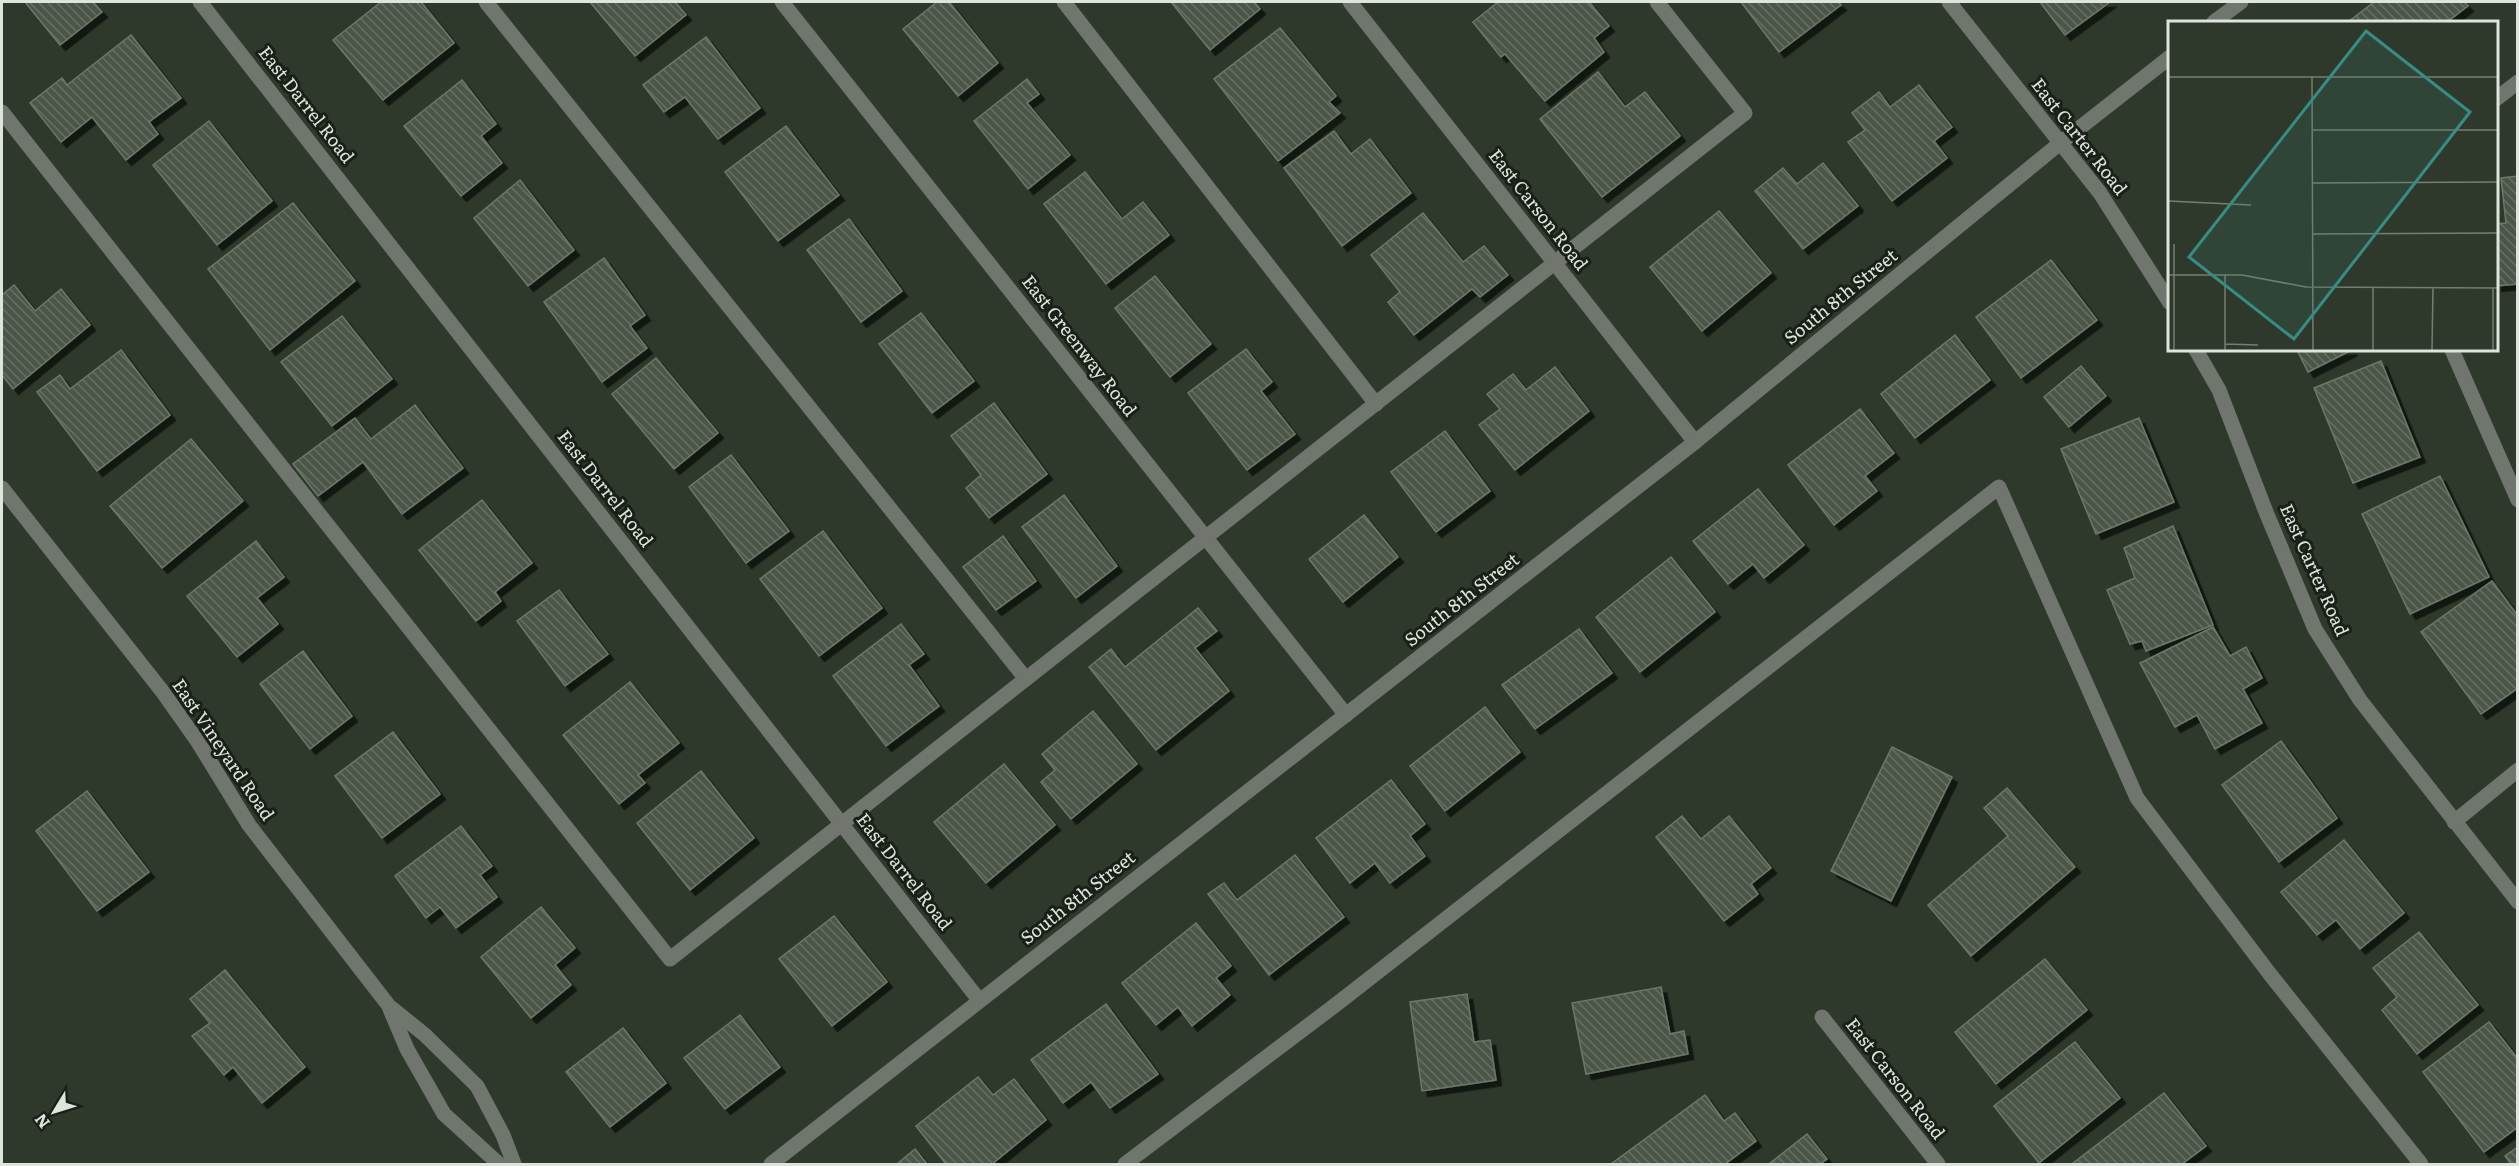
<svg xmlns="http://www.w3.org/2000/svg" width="2519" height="1166" font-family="Literata,serif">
<defs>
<pattern id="building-back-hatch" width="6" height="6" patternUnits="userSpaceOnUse" patternTransform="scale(1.5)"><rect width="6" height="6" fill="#4c5748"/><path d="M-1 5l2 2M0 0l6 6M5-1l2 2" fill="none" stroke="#656f62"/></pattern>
<filter id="shadow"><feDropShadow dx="5.5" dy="5.5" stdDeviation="0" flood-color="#0009"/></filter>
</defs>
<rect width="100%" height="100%" fill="#2f392b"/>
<g fill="url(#building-back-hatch)" stroke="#6c7968" stroke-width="1.5" filter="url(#shadow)">
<path d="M25,2H93L102,12L60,45Z"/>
<path d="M381,2H421L454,43L383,100L333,40Z"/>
<path d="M590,2H675L686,15L635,56Z"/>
<path d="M937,2H949L998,63L958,96L903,29Z"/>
<path d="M1171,2H1254L1260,9L1210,50Z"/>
<path d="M1498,2H1589L1609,26L1594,38L1604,52L1545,101L1505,54L1501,57L1473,22Z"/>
<path d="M1741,2H1838L1841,5L1779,52Z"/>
<path d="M2040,2H2110L2065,35Z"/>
<path d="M2374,2H2464L2468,6L2447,22H2348Z"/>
<path d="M1280,28L1336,96L1329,102L1340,113L1278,161L1214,79Z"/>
<path d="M131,35L181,98L149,122L158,134L126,160L92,117L61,142L30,103L62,78L67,85Z"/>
<path d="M706,37L760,108L718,139L685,97L664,112L643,85Z"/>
<path d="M1598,72L1625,107L1645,92L1680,136L1602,197L1540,119Z"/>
<path d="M1027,79L1039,94L1027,103L1070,155L1028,189L974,121Z"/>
<path d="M462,80L496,124L481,136L502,163L461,196L404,126Z"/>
<path d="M1919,85L1952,127L1934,141L1947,158L1892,201L1848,142L1865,130L1852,113L1879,92L1890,107Z"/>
<path d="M209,121L272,201L217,245L153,165Z"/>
<path d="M786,126L839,195L778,241L725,172Z"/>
<path d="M1334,131L1351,154L1370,139L1411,193L1342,246L1284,168Z"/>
<path d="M1823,163L1858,206L1803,249L1755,191L1783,168L1797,184Z"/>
<path d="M1085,172L1122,219L1143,202L1169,235L1106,284L1044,204Z"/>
<path d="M2518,176V284L2496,286V224L2506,223L2501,178Z"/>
<path d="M520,180L574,250L528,286L474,218Z"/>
<path d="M293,203L355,281L270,350L208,269Z"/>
<path d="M1719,211L1771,273L1702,331L1650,267Z"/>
<path d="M1423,213L1463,262L1484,246L1508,275L1480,297L1472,289L1414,335L1388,302L1400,292L1371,255Z"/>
<path d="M849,219L902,291L861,322L807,250Z"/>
<path d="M604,258L645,315L630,326L647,348L602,382L544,302Z"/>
<path d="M2051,260L2097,320L2021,378L1976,317Z"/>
<path d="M1155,276L1211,344L1170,377L1115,308Z"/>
<path d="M14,285L35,311L61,289L90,325L13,389L2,375V295Z"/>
<path d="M921,313L974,381L932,413L879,344Z"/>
<path d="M342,316L392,379L332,426L281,362Z"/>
<path d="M1955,335L1990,380L1915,438L1881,394Z"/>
<path d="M1246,349L1272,382L1261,391L1295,434L1247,470L1188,393Z"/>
<path d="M121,350L170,415L97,471L37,392L60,375L70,389Z"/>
<path d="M2297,350H2352L2308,372Z"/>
<path d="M656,358L718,433L674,469L612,394Z"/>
<path d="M2381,361L2420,457L2353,483L2314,388Z"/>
<path d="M2081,366L2106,396L2069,427L2044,397Z"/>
<path d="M1555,367L1589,411L1515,470L1479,425L1500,409L1487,394L1513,374L1526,390Z"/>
<path d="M994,403L1047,474L989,518L966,488L981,475L951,436Z"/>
<path d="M415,405L463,468L402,514L363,462L318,496L293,464L355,418L371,439Z"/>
<path d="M1860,409L1894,453L1865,476L1877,491L1834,525L1788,465Z"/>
<path d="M2139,418L2174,502L2096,534L2061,449Z"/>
<path d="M1445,431L1490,491L1436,532L1391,472Z"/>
<path d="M191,439L243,501L162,568L110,506Z"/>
<path d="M731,455L789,531L746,563L689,487Z"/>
<path d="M2440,476L2489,577L2410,614L2362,514Z"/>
<path d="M1758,489L1804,545L1764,578L1753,564L1728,584L1693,541Z"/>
<path d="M1064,495L1117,566L1076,598L1022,527Z"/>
<path d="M482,500L532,563L495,592L501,601L476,621L419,550Z"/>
<path d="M1364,515L1398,557L1343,602L1309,559Z"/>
<path d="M2173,526L2213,625L2146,651L2142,641L2130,644L2107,590L2135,578L2124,548Z"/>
<path d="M823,531L882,608L819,656L760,579Z"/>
<path d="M1003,536L1036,581L996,610L963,567Z"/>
<path d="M256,541L284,577L257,598L278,624L237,657L187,596Z"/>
<path d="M1671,557L1715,612L1640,672L1596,617Z"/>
<path d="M2492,581L2518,616V688L2481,714L2421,632Z"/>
<path d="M559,590L608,654L565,686L517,621Z"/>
<path d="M1198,608L1217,631L1195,648L1229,691L1156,750L1089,667L1111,649L1125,667Z"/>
<path d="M901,624L924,654L909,665L939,706L886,746L833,676Z"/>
<path d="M2213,627L2230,656L2246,647L2262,678L2243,689L2262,723L2215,749L2197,715L2175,727L2140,663Z"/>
<path d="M1579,629L1612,673L1535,729L1502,685Z"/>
<path d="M303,651L352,716L310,749L260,684Z"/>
<path d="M630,682L679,743L638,775L645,783L619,804L563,735Z"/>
<path d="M1485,707L1520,752L1445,811L1410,766Z"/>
<path d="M1093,711L1137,764L1071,819L1041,782L1055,770L1042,754Z"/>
<path d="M393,732L440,794L382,838L335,776Z"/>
<path d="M2281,741L2337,818L2279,862L2222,785Z"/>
<path d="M1892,747L1952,777L1891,901L1831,871Z"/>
<path d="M1004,764L1055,825L986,883L934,822Z"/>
<path d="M701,771L754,838L690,890L637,823Z"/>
<path d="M1391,780L1425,824L1410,836L1425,856L1390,883L1375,863L1350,883L1316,838Z"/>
<path d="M2007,788L2075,867L1971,956L1928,905L2008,836L1984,808Z"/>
<path d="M87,791L149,872L97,911L36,831Z"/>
<path d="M1682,816L1701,839L1729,816L1771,868L1751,884L1758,894L1724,921L1656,837Z"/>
<path d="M461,826L492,866L480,875L497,897L456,928L440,907L426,918L395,876Z"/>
<path d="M2344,840L2404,913L2360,949L2336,920L2317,935L2281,892Z"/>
<path d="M1295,855L1344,917L1269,975L1208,894L1224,883L1237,900Z"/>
<path d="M541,907L575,948L555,965L571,985L531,1018L481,957Z"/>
<path d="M834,916L887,982L832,1026L779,959Z"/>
<path d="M1196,923L1231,966L1216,978L1230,995L1192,1026L1178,1007L1156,1025L1122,983Z"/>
<path d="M2419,932L2478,1005L2417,1054L2382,1010L2397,997L2373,968Z"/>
<path d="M2045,959L2087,1010L1996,1084L1955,1032Z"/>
<path d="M225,970L305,1067L262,1103L233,1067L224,1075L192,1036L210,1023L190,999Z"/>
<path d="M1661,987L1670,1034L1684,1031L1688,1054L1586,1074L1572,1003Z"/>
<path d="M1467,994L1474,1042L1490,1040L1496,1080L1422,1091L1410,1002Z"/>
<path d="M1106,1004L1158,1074L1110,1108L1091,1082L1063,1103L1031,1060Z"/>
<path d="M740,1015L780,1067L725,1109L684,1058Z"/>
<path d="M2489,1022L2518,1059V1127L2484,1152L2423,1072Z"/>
<path d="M623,1028L666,1083L610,1127L566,1072Z"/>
<path d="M2075,1042L2120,1098L2039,1163L1994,1106Z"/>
<path d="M978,1077L993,1095L1014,1079L1046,1120L992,1164H946L916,1126Z"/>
<path d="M2164,1093L2206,1146L2182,1164H2072Z"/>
<path d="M1705,1095L1724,1121L1735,1113L1756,1141L1725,1164H1611Z"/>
<path d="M1807,1134L1827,1159L1820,1164H1769Z"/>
<path d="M2518,1147V1164H2511L2505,1156Z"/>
<path d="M915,1149L927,1164H897Z"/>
</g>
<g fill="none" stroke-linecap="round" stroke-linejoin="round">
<g stroke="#70756e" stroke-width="15">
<path d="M200,2L979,1000"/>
<path d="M486,2L1026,679"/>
<path d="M782,2L1346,715"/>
<path d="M1064,2L1376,404"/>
<path d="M1350,2L1695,442"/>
<path d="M1949,2L2100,193L2170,303"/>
<path d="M2214,22L2241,2"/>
<path d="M2496,99L2518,82"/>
<path d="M2,112L670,959L1745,113L1657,2"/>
<path d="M2196,350L2219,390L2266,512L2315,629L2360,700L2518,902"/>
<path d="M2452,350L2518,500"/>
<path d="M2,488L162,691L198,742L249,825L389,1006L425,1035L477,1086L503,1135L514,1164"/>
<path d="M2454,822L2518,770"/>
<path d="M390,1009L407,1049L444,1114L499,1164"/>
<path d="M1822,1017L1938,1164"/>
<path d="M771,1164L1695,442L2059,144L2170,57"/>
<path d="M1125,1164L1338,1003L1999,487L2137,798L2269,973L2421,1164"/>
</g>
</g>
<g text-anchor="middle" stroke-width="6" stroke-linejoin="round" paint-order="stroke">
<g font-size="18" fill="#dee5dc" stroke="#1a1f18">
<text transform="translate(306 105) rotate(52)" y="6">East Darrel Road</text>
<text transform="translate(2079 137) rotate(52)" y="6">East Carter Road</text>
<text transform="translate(1538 210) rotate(52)" y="6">East Carson Road</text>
<text transform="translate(1841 297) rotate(-39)" y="6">South 8th Street</text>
<text transform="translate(1079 346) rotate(52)" y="6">East Greenway Road</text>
<text transform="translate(605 489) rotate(52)" y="6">East Darrel Road</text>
<text transform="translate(2314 570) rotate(66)" y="6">East Carter Road</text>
<text transform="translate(1462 600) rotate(-38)" y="6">South 8th Street</text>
<text transform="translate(223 750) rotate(56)" y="6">East Vineyard Road</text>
<text transform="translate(904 872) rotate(52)" y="6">East Darrel Road</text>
<text transform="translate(1078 898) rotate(-38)" y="6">South 8th Street</text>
<text transform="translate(1895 1079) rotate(52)" y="6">East Carson Road</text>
</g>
</g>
<g transform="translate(2168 21)">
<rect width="330" height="330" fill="#2f392b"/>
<path fill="none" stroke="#757e72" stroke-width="1.5" d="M144,55L145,329M0,56H185M162,56H330M144,109H330M144,162L330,161M0,180L83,184M144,213L330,212M6,223V329M0,254H74L138,266L330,267M57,254V329M57,323L90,324M205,329V266M264,329L265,266M325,329V267"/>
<path fill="#388c84" fill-opacity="0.15" stroke="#388c84" stroke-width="3" d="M198,10L302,91L126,318L21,236Z"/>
<rect width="330" height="330" fill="none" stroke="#dee5dc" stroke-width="3"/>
</g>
<rect width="2519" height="1166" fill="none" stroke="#dee5dc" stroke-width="6"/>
<g transform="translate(54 1112) rotate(232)" stroke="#1a1f18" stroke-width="4.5" paint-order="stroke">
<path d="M0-4.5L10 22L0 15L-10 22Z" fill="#dee5dc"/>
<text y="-9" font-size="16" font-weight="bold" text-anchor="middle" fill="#dee5dc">N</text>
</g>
</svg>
